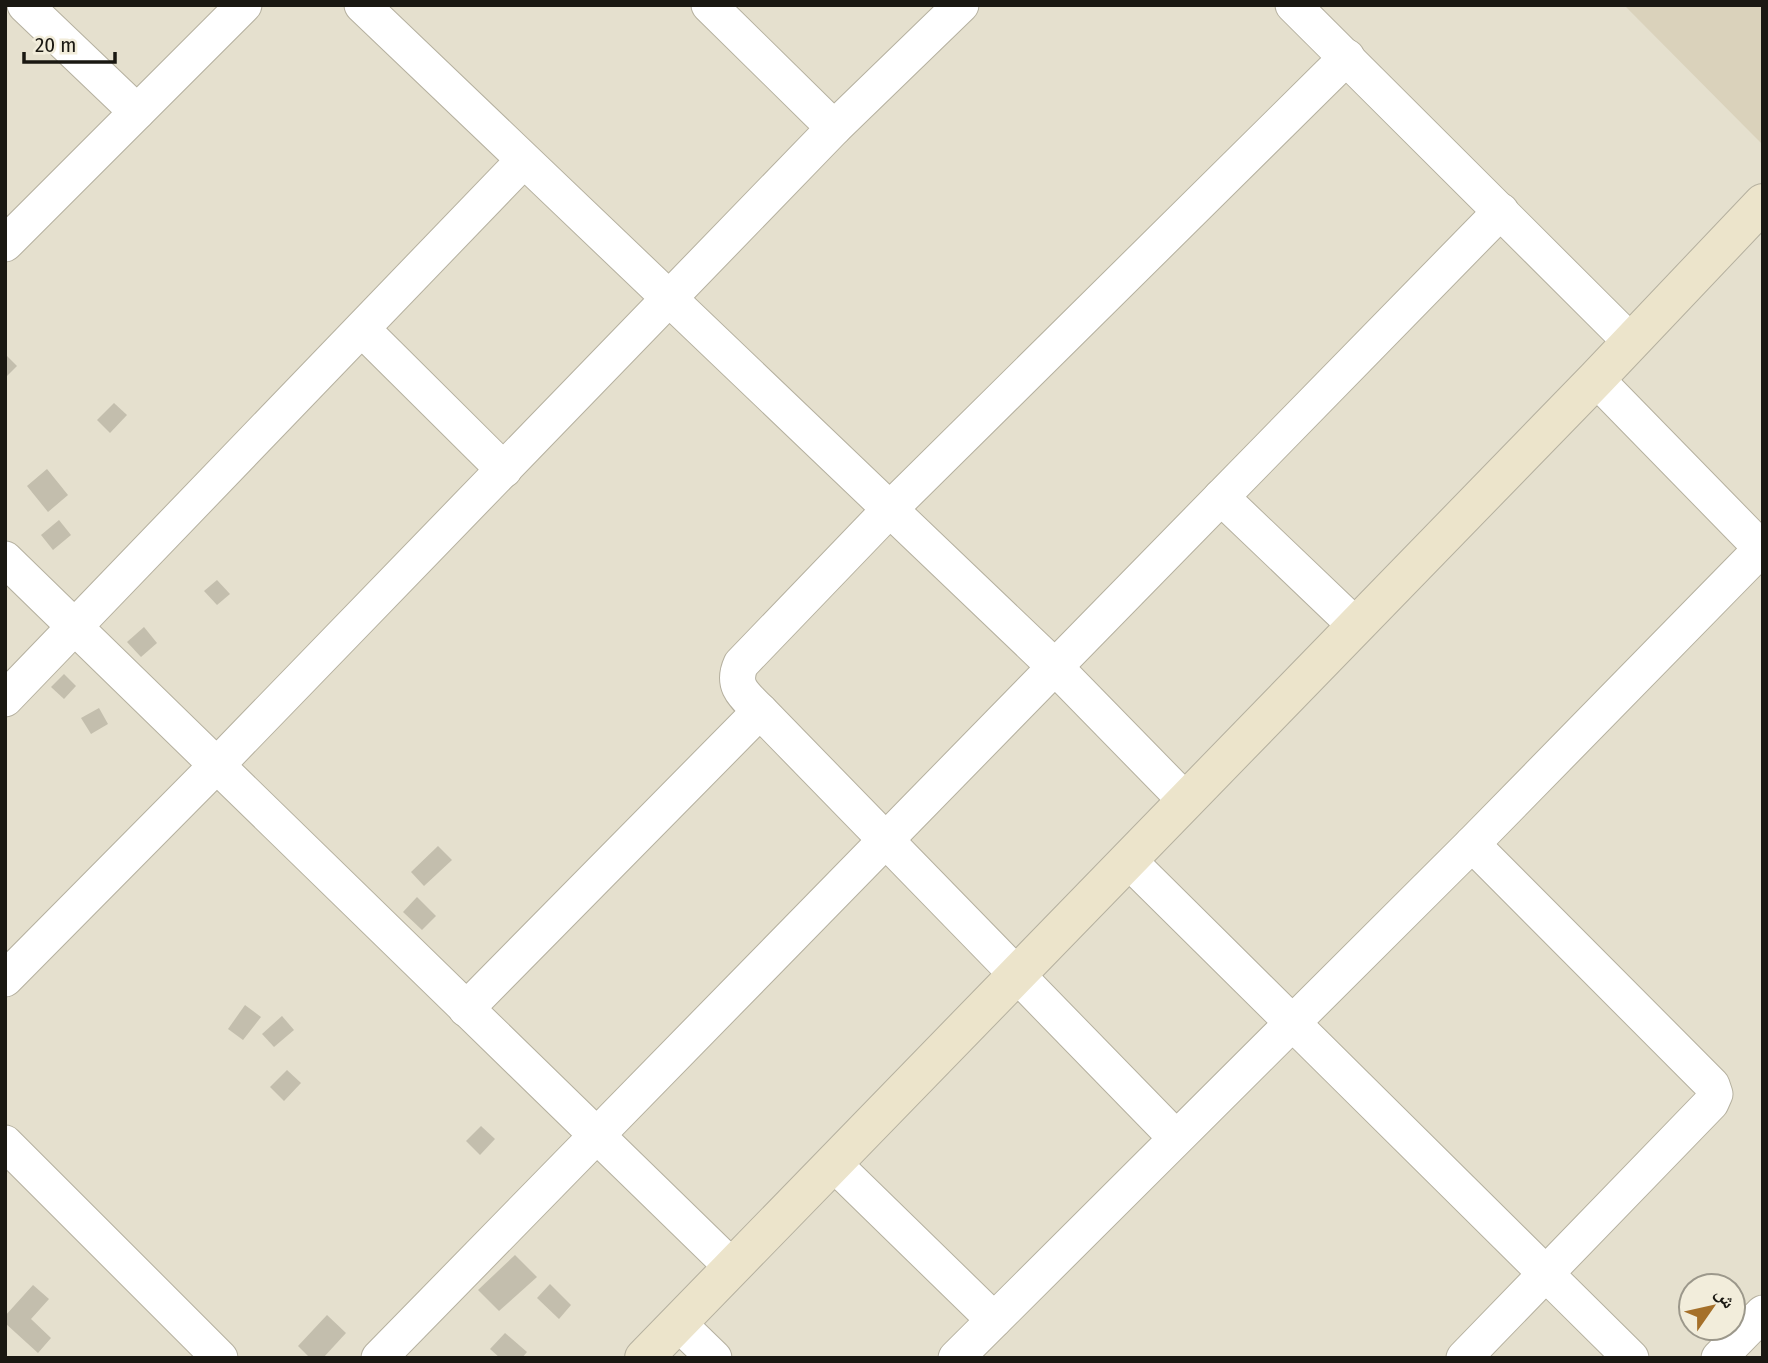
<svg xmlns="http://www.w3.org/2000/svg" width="1768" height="1363" font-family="'Fira Sans Condensed','Noto Naskh Arabic',sans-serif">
<rect width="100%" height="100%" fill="#e5e0ce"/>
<path fill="#dad2bb" d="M1624,5H1763V145Z"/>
<g fill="#c3bead">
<path d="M5,354L17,366L5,378Z"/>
<path d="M114,403L127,415L110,433L97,420Z"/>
<path d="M47,469L68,495L48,512L27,486Z"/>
<path d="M59,520L71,535L53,550L41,535Z"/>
<path d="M217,580L230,594L217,605L204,591Z"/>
<path d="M144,627L157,643L141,657L127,642Z"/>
<path d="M64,674L76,686L64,699L51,687Z"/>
<path d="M99,708L108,724L91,734L81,718Z"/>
<path d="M438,846L452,860L424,886L411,872Z"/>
<path d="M417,897L436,916L422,930L403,912Z"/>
<path d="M245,1005L261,1017L243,1040L228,1029Z"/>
<path d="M282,1016L294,1030L274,1047L262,1034Z"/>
<path d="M287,1070L301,1083L284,1101L270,1087Z"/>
<path d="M481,1126L495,1139L480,1155L466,1141Z"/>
<path d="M515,1255L537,1277L499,1311L478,1290Z"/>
<path d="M550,1284L571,1305L559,1319L537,1298Z"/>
<path d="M33,1285L49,1299L31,1319L51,1338L38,1353L5,1323V1316Z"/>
<path d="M327,1315L346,1333L323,1358H310L298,1346Z"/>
<path d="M505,1333L527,1352L522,1358H500L490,1349Z"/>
</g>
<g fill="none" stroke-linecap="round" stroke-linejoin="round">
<g stroke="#b5b09f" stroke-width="37">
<g id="street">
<path d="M25,5L137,112"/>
<path d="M362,5L1055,667L1186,801"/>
<path d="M709,5L834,128"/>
<path d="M1293,5L1631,342"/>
<path d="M5,244L244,5"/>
<path d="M362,329L504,470"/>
<path d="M1596,379L1763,550"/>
<path d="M1221,497L1356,626"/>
<path d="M5,559L732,1267"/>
<path d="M5,699L523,161"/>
<path d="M1128,860L1631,1358"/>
<path d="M5,979L216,766L834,128L961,5"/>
<path d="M466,1009L760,711"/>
<path d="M1175,1137L760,711C744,695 731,686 741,664L890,509L1347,57"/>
<path d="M5,1143L220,1358"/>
<path d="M833,1163L994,1320"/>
<path d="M678,1323L714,1358"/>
<path d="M379,1358L1501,211"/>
<path d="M956,1358L1472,844L1763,547"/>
<path d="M1464,1358L1711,1103L1715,1094L1712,1085L1472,844"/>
<path d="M1719,1358L1763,1313"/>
</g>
</g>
<g stroke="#b5b09f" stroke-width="40">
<path id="secondary" d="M644,1358L1596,379L1763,203"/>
</g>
<use href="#street" stroke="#fff" stroke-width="35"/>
<use href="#secondary" stroke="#ece4cb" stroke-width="38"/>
</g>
<rect width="1768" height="1363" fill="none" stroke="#1a1812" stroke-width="14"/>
<g transform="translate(1712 1307) rotate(56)"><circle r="33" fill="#f2eddb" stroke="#9c988b" stroke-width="2"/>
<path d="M0-5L12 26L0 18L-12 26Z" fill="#a5702a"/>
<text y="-10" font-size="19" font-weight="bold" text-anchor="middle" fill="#1a1812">ش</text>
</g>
<path d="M24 52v10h91v-10" fill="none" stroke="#1a1812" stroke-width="3.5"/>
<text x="35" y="52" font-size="21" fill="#1a1812" stroke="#f2eddb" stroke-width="5" paint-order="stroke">20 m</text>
</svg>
